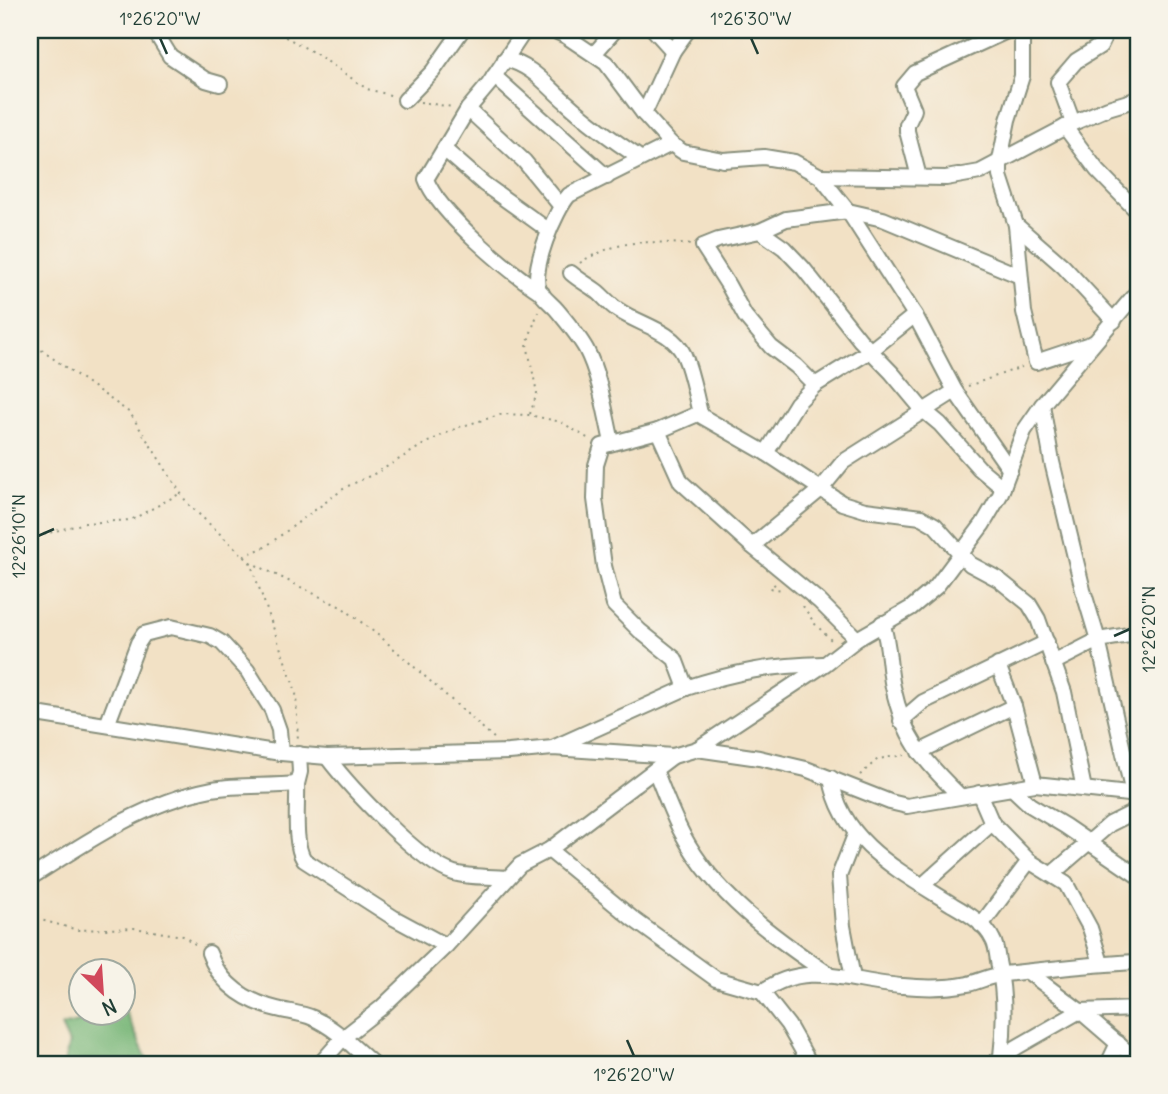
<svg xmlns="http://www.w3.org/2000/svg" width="1168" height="1094" font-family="Delius,sans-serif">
<rect width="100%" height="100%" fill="#f7f3e8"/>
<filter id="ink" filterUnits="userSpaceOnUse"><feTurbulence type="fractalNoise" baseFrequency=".0143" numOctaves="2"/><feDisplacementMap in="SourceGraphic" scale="14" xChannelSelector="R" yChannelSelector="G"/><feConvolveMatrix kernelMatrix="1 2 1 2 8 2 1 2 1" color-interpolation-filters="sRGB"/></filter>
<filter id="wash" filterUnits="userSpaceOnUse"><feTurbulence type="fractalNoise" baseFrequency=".00686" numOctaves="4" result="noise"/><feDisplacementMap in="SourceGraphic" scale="28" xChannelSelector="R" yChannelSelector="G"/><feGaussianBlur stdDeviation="1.57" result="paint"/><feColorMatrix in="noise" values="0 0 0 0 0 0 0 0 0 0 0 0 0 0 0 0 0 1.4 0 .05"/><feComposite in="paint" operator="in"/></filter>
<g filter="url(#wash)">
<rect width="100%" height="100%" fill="#f2e1c5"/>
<path fill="#77b677" stroke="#4b7a56" stroke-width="2" d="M125,1010L149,1064H64L69,1043L61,1026L112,1014H122Z"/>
</g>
<g filter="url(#ink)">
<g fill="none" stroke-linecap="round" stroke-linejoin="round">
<g stroke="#888f7c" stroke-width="18">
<g id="minor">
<path d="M154,30L170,56L206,80L220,84"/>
<path d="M525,30L489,84L468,109L426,179C438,213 511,273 542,293"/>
<path d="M553,30L566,36L606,63L644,114L671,144L683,152L723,160L764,157L794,162L820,176L848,211L883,219L1020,276"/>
<path d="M654,30L673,51"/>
<path d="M1022,30V76L1008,120L1000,160V176L1016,225L1024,312L1036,362L1093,343"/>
<path d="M594,54L615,30"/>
<path d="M505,59C533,66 545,84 566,102C589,123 614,141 640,158"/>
<path d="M494,76L607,177"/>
<path d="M405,100L433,71L462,30"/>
<path d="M468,109L524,161L560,205"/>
<path d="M644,114L673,51L688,30"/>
<path d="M1073,123L1058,82L1076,61L1100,46L1103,40L1100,30"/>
<path d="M1065,127L1097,170L1138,212"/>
<path d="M444,149L484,184L548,230"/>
<path d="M820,176L946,178L980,172L1073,123L1108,108L1138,99"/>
<path d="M919,177L907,131V125L914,110L904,86L915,73L1009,30"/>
<path d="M1016,225L1063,266L1114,321"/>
<path d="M760,231L784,248L803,268L860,340L892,373L922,409L940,424L979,468L1003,488"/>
<path d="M571,273C580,281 589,285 598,292C605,298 610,305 618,310C640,325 672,330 684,355C692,373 695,394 700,413L703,417L766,453L842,503L865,510L921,517L935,525L970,564L998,579L1029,604L1038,619L1064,692L1084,789"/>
<path d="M815,385L796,366L771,347L745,316L728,285L703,246L718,240L760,231L786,219L848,211L915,315L955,391L1010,470"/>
<path d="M1042,405L1052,462L1083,590L1098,640L1133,794"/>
<path d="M658,431L681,482L752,546"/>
<path d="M612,442C605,412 600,376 586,349C578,335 567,322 557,310C551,303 543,298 539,290C530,270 555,211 569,195L671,144"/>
<path d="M766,453L797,403L815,385L870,351L915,315"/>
<path d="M882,623C890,645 888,665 893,687C904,738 922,759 959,795"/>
<path d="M857,639L819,601L752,546L821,489L843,462L955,391"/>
<path d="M1053,663L1098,640L1129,635L1138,631"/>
<path d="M686,688L675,659L640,631L614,605L604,566L595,499L596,465L602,446L658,431L700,413"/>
<path d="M1014,706L1035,784"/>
<path d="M30,713L281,753L327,757L509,752L553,748L673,756L697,749L759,758L806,769L890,802L907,806L1035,784L1138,795"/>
<path d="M901,721L923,702L1047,642"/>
<path d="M107,725L138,643L144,634L171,627L210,636L222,643L247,670L272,710L279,730L281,753"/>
<path d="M555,747L686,688C734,672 773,665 823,664"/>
<path d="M697,749L825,664L857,639L911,608L936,587L983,524L1000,495L1024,431L1042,405L1138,291"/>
<path d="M919,752L1014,706L998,665"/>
<path d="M327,757C349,786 420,863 454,873C470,878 490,876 507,878"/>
<path d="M655,770C664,792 672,815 683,835C714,894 773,937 827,973"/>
<path d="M831,778C841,843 903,873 953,905C967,913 986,924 993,940C996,945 997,954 998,961C1005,993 1005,1024 1001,1056"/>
<path d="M297,784C298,805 293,843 304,860L394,918L446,946"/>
<path d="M1012,788L1030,805L1065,826L1138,876"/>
<path d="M979,793L992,823L1029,861L1066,884L1090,928L1101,963"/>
<path d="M549,850L633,919L716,979L762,992C807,958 854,984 903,986C923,988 948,988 968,984C980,981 992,975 1004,974C1049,969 1093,964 1138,962"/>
<path d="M1052,874L1110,824L1138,810"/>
<path d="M30,878C86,842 145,802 212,789C239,784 269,787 297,784L300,772L299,754"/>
<path d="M923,885L992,823"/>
<path d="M981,925L1029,861"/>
<path d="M209,953C220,984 245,1001 277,1009C288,1012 302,1013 313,1018C337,1029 353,1047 373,1064"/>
<path d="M1028,972L1080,1011L1138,1061"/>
<path d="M853,978L843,926L839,876L855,835"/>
<path d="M762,992L788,1025L810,1064"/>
<path d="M320,1064L344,1037L381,1008L446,946L520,865L549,850L673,756"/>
<path d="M992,1064L1017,1047L1080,1011L1138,1009"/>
<path d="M1108,1064L1118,1043"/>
</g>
</g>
<g stroke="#888f7c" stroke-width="2" stroke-dasharray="2 5" stroke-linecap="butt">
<path d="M273,30L318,55L367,89L394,96"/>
<path d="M420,102L453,107"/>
<path d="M580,263C586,258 592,256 599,253C630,238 659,242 692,245"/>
<path d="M30,342L130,413L187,503L250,562L296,692L298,742"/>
<path d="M968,386L1022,367"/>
<path d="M530,414L537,393L527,344L538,312"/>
<path d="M30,538L85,523L131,520L179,494"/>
<path d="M244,556L265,547L346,487L378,472L426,443L459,427L503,414L529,415L561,422L589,439"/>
<path d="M250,562L343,608L383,639L495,739"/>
<path d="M775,584L770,588L783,590"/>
<path d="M803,606L815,624L833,642"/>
<path d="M860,775L878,759L904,755"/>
<path d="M30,917L78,930L134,928L183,936L198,946"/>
</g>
<use href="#minor" stroke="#fff" stroke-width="14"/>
</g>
</g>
<path fill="none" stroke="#1f3d34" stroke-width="2.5" d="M160,38L167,54M751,38L758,54M38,536L54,529M1114,636L1130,629M627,1040L634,1056"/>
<rect width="1168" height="1094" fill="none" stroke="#f7f3e8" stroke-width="77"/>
<g transform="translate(102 992) rotate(155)"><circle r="33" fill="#f7f3e8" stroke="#a1aaa0" stroke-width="2"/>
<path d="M0-5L12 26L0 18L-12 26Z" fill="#d1495b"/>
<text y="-10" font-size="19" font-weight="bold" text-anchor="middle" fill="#1f3d34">N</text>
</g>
<rect x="38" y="38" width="1092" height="1018" fill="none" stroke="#1f3d34" stroke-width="2.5"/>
<g font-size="18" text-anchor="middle" fill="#1f3d34">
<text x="160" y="25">1°26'20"W</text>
<text x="751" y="25">1°26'30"W</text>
<text transform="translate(19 536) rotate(-90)" y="6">12°26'10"N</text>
<text transform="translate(1149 629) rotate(-90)" y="6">12°26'20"N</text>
<text x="634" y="1081">1°26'20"W</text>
</g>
</svg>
